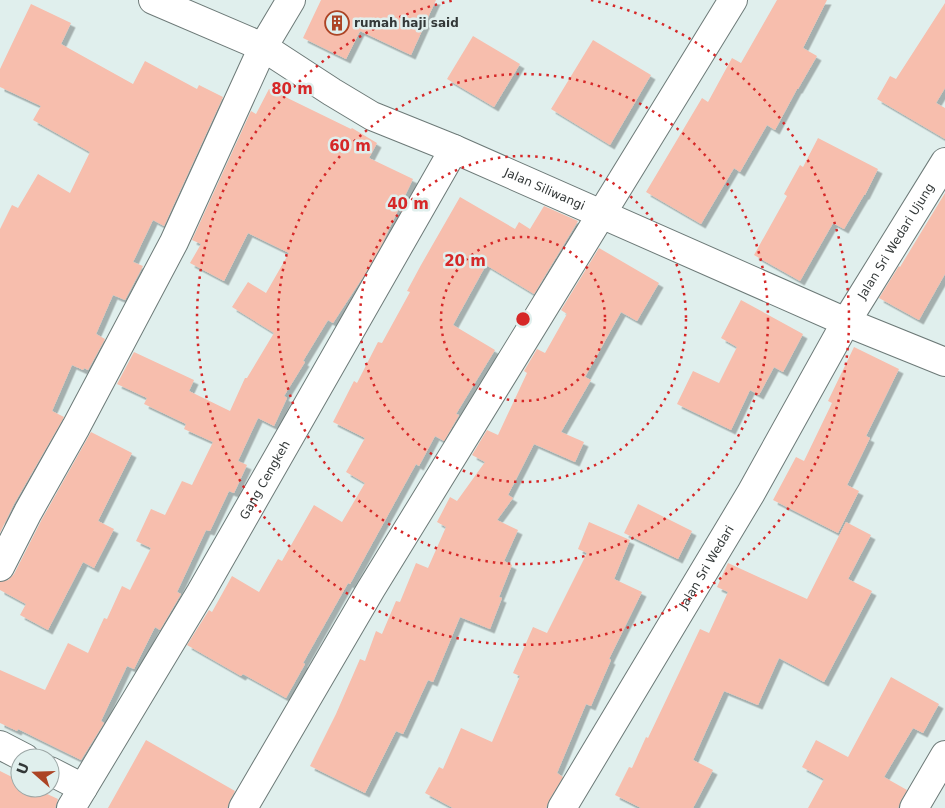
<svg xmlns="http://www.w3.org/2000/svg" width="945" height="808" font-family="'DejaVu Sans',sans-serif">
<defs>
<filter id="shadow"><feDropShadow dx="4.5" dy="4.5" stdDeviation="0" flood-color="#0004"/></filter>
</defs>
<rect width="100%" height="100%" fill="#e0efed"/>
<g fill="#f7bead" filter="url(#shadow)">
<path d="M321,0H436L411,55L360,31L346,59L303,38Z"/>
<path d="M777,0H827L803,48L817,56L798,89H797L775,130L767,125L740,172L734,168L701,224L646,192L702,98L708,102L732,58L741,63Z"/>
<path d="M945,3V88L936,103L945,108V139L877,99L890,76L896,79Z"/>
<path d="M31,4L71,23L61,44L133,84L145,61L197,89L199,85L223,97L164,226L153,220L133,262L143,266L125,300L113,295L96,334L105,339L88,370L84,368L83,370L72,365L52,411L64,417L14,504L0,533V229L12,205L18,208L38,174L70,193L90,152L33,120L41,106L0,87V69Z"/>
<path d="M473,36L520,64L494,107L447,79Z"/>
<path d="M593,40L651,75L610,145L551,109Z"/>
<path d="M269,89L351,129L352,128L377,143L369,158L413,179L380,248L365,274L333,323L328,320L303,361L305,362L284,396L287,398L274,426L258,418L238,461L247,465L234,493L229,491L210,531L206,530L177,592L181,594L160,630L155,627L134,669L127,666L101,721L104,723L81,760L18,729L17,731L0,723V670L45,690L68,643L88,653L104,618L107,619L122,586L130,590L151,548L136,541L151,509L165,515L182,481L192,485L213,442L184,429L186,424L144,404L147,398L117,384L134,352L194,380L189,391L230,411L245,378H247L274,333L232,307L248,282L266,293L289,253L248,233L224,281L190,263L201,244L192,240L251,111L256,114Z"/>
<path d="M818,138L878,169L865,195H864L844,229L833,223L800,281L754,255L787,196L784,194L800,165L803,167Z"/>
<path d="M945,193V274L919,320L879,298L899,266L900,267Z"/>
<path d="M460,197L515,229L519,222L530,229L544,206L578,221L534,294L486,265L453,325L495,350L456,414L459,415L444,441L435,436L419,466L416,464L350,584L348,583L303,663L305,664L286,698L243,674L241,676L187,645L209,610L212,612L232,576L259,592L278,559L282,561L314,505L342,522L365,483L346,472L365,438L333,422L354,381L357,383L378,342L382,343L410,292L407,291L421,265Z"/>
<path d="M599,248L659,283L637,321L621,312L585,377L591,380L561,432L584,442L575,462L534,444L508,495L513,498L497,520L518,530L504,561L512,565L499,597L502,598L490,629L460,617L433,682L428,680L403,734L396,731L365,793L310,766L336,714L360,659L365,661L376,631L382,634L396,601L400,602L416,563L428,568L446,527L437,522L450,497L457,501L485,462L472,455L487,430L498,435L527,373L524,371L537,349L545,353L567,314L561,310Z"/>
<path d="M741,300L803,334L783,372L774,367L759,395L750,390L731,430L677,404L693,371L719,383L737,347L721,338Z"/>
<path d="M854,347L899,369L866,436L870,438L847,485L859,491L838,533L773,500L796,457L804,461L832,403L828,401Z"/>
<path d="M91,432L132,453L98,521L114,529L94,568L83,562L48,630L20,615L26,604L0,590V582L8,580L14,574L42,519Z"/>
<path d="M638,504L692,531L678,559L624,533Z"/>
<path d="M589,522L630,540L614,579L642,592L609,659L611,660L591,706L586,704L557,773L563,777L549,800L546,808H453L425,793L439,767L443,769L461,728L492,742L520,676L513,673L533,627L547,633L587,553L578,549Z"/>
<path d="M846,522L871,535L848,579L872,591L824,682L779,658L758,705L724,691L693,760L713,770L693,808H641L615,795L629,767L632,768L646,737L648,738L700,629L709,633L728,592L717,587L728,563L807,599Z"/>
<path d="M891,677L939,704L923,733L913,728L884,777L907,790L901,800L898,808H808L824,779L802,767L816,740L848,757Z"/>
<path d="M146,740L235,791L230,800L227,808H108Z"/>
<path d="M0,771L20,781V788H34L58,799L55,808H0Z"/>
</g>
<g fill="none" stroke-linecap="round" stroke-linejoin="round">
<g stroke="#6d7a78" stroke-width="30">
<g id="street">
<path d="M0,567L28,512L76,427L174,242L263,47L291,0"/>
<path d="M0,745L25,758"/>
<path d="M50,771L83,788"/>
<path id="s1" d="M71,808L201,592L454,149"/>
<path d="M243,808L371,589L733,0"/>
<path id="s2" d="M562,808L751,493L846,322L945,162"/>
<path d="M914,808L945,755"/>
</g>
</g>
<g stroke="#6d7a78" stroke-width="30">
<g id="secondary">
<path id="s3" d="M153,0L263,47L332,92L372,116L454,149L846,322L945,362"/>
</g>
</g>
<use href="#street" stroke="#fff" stroke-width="28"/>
<use href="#secondary" stroke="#fff" stroke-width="28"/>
</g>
<g fill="none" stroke="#d62828" stroke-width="2.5" stroke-dasharray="2.5 5">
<circle cx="523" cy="319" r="82"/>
<circle cx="523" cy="319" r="163"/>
<circle cx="523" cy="319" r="245"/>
<path d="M591 0A326 326 0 1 1 455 0"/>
</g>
<defs>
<g id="building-ring" transform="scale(1.25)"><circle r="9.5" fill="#e0efed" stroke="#ac4425" stroke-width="1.5"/><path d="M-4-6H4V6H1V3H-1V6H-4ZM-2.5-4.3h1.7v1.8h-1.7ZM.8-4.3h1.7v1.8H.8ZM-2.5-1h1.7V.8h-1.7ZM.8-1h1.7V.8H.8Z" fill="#ac4425"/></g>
</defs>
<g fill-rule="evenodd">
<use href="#building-ring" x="337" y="23"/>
</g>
<g text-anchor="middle" stroke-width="5" stroke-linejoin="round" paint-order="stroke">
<g font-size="12" font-weight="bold" fill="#333838" stroke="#e0efed" text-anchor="start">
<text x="354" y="27">rumah haji said</text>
</g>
<g font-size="12" fill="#333838" stroke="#e0efed">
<text dy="4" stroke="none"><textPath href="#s3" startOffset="436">Jalan Siliwangi</textPath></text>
<text dy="4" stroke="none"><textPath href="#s2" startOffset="658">Jalan Sri Wedari Ujung</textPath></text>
<text dy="4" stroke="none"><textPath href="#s1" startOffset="381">Gang Cengkeh</textPath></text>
<text dy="4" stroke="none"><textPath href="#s2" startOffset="281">Jalan Sri Wedari</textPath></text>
</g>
</g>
<circle cx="523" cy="319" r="8" fill="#d62828" stroke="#e0efed" stroke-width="2.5"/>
<g font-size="15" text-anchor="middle" font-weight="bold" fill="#d62828" stroke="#e0efed" stroke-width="5" stroke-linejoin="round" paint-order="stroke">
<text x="292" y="94">80 m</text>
<text x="350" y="151">60 m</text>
<text x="408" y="209">40 m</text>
<text x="465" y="266">20 m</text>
</g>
<g transform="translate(35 773) rotate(290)"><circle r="24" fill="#e0efed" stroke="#9ba6a5"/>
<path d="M0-4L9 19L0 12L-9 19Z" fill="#ac4425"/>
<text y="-8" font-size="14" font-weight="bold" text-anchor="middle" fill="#333838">U</text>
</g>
</svg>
